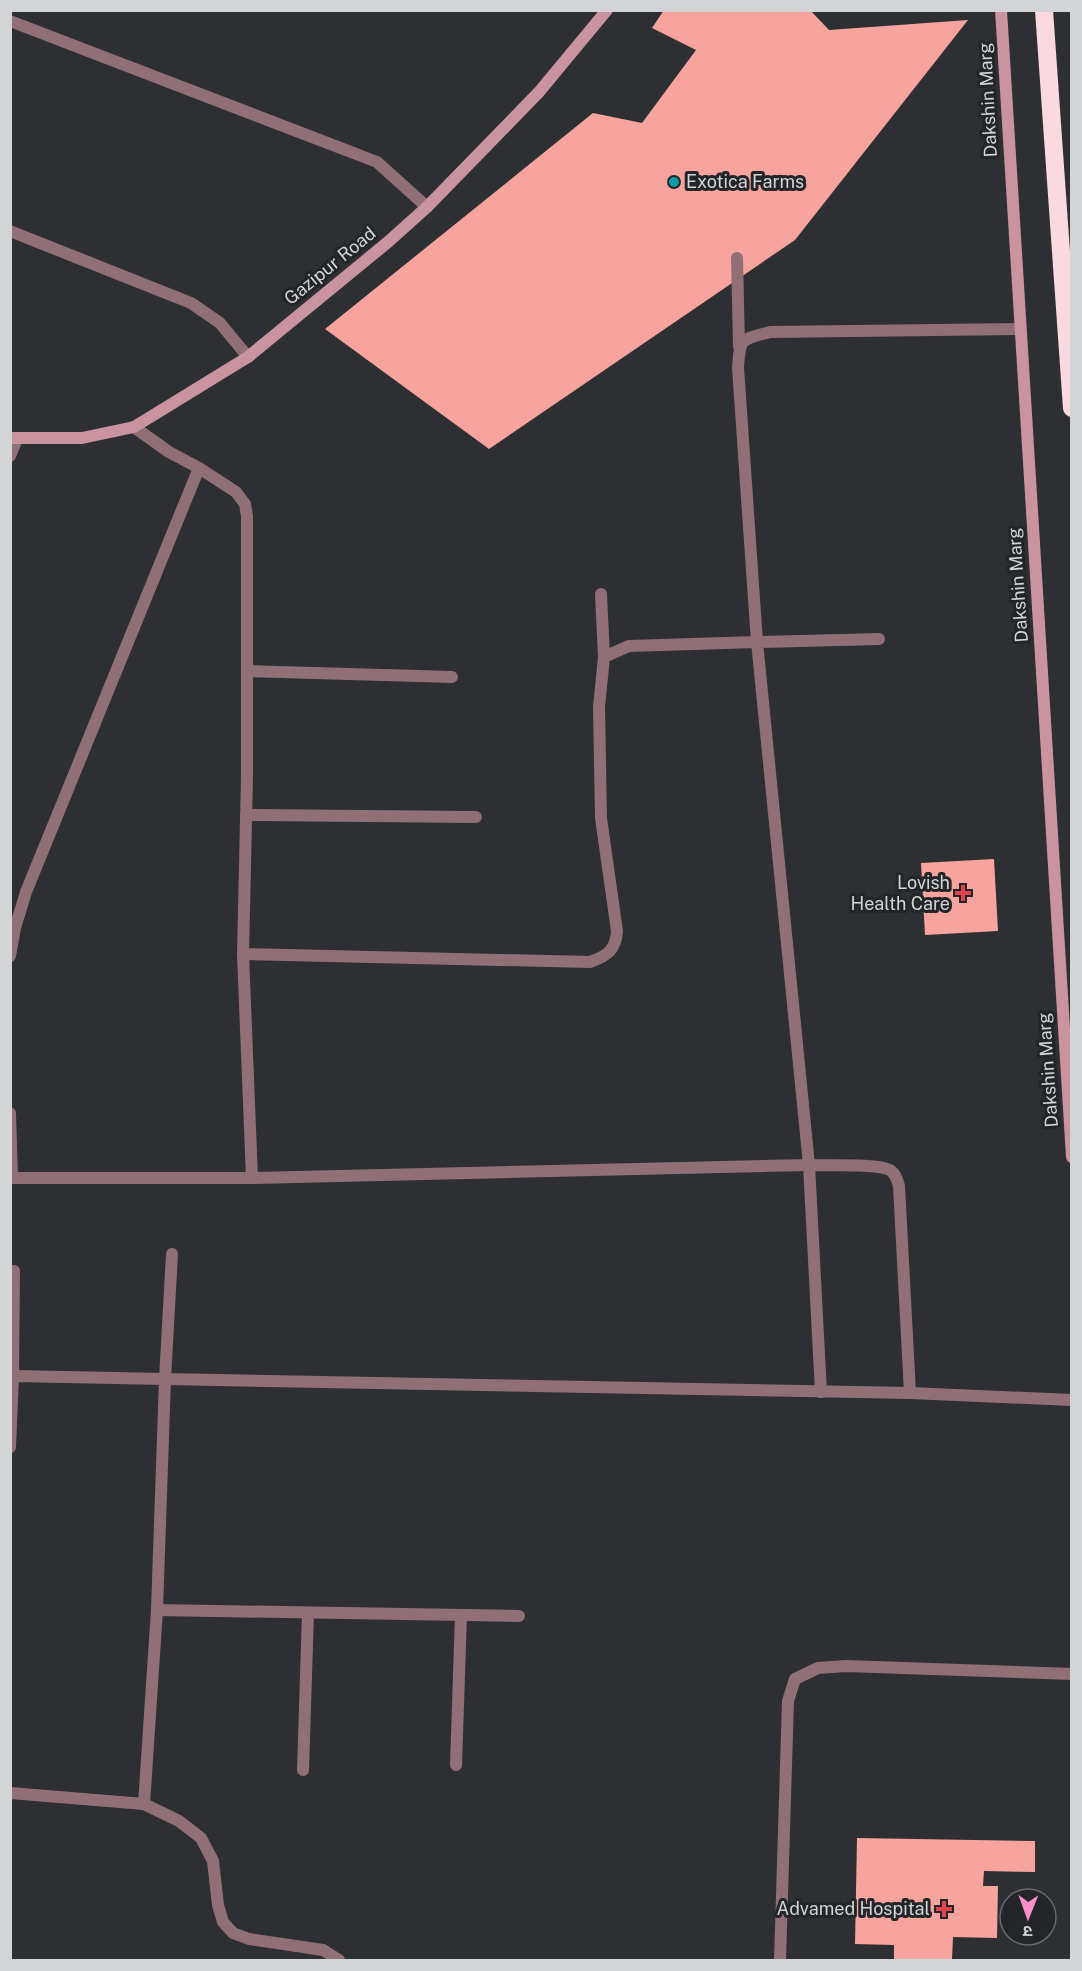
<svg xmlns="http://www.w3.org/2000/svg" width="1082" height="1971" font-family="'Public Sans','Noto Sans Devanagari',sans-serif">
<rect width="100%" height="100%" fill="#2d2f32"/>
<g fill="#f6a49d">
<path d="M664,10H810L829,30L968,20L795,240L489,449L325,329L593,113L642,123L696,50L652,28Z"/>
<path d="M994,859L998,931L925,935L921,863Z"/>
<path d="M857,1838L1035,1841V1872L984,1871L983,1886H998L997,1938L953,1937L952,1960H894V1945L855,1944Z"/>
</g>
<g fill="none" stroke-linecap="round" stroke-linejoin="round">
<g stroke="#916f77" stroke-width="12">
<path d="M10,21L377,162L427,207"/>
<path d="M10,231L191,303L220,323L248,357"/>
<path d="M737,258L739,346"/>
<path d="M134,427L169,452L199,468L236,492L245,504L247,516V777L243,954L590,962C607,956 616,950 617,931L601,818L599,707L604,657L629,646L757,642L738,368C740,337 741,340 770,332L1020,329"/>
<path d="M10,456L17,439"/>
<path d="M601,594L604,657"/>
<path d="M247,671L452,677"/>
<path d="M246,815L476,817"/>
<path d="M243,954L252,1178"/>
<path d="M10,956L15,928L26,892L199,468"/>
<path d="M10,1113L12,1178"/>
<path d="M10,1178H252L809,1165L757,642L879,639"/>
<path d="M172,1254L165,1379L910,1393L1072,1400"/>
<path d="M13,1376L14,1271"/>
<path d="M821,1392L809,1165C826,1166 877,1163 890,1170C896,1174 897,1180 899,1186L910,1393"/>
<path d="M10,1447L13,1376L165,1379L157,1610L144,1804"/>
<path d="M157,1610L519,1616"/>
<path d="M456,1765L461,1615"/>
<path d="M303,1770L308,1613"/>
<path d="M10,1793L144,1804L179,1821L201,1838L213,1861L218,1905L223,1922L233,1933L249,1939L323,1950L339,1960"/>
<path d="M780,1960L788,1701L795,1679L818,1668L846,1666L1072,1674"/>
</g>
<g stroke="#c993a0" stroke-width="12">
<path d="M1001,10L1072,1157"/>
<path d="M10,438H82L134,427L248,357L388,242L427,207L539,92L607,10"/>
</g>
<path stroke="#fbd9e0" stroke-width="18" d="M1044,10L1072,408"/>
</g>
<circle fill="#0f9aa8" stroke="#232528" stroke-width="2" cx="674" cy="182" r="6"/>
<g fill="#e0444e" stroke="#232528" stroke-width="2">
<path d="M960 884h6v6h6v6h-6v6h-6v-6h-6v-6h6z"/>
<path d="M941 1900h6v6h6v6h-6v6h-6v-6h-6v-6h6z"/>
</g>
<g text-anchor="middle" stroke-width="6" stroke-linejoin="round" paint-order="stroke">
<g font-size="18" fill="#d2d4d6" stroke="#232528">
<text transform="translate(988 100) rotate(-93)" y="6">Dakshin Marg</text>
<text transform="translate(330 266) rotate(-39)" y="6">Gazipur Road</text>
<text transform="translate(1018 585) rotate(-94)" y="6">Dakshin Marg</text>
<text transform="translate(1048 1070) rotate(-94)" y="6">Dakshin Marg</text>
</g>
<g font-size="18" fill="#d2d4d6" stroke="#232528" text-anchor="end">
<text x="686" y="188" text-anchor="start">Exotica Farms</text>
<text x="950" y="889">Lovish<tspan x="950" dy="21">Health Care</tspan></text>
<text x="930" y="1915">Advamed Hospital</text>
</g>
</g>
<rect width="1082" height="1971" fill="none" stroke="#d2d4d6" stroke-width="24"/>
<g transform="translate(1028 1917) rotate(181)"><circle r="28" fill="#232528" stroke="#696b6e" stroke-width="1.5"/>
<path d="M0-4.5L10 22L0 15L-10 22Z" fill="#f98fc9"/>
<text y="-9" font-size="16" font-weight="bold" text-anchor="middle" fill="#d2d4d6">उ</text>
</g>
</svg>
